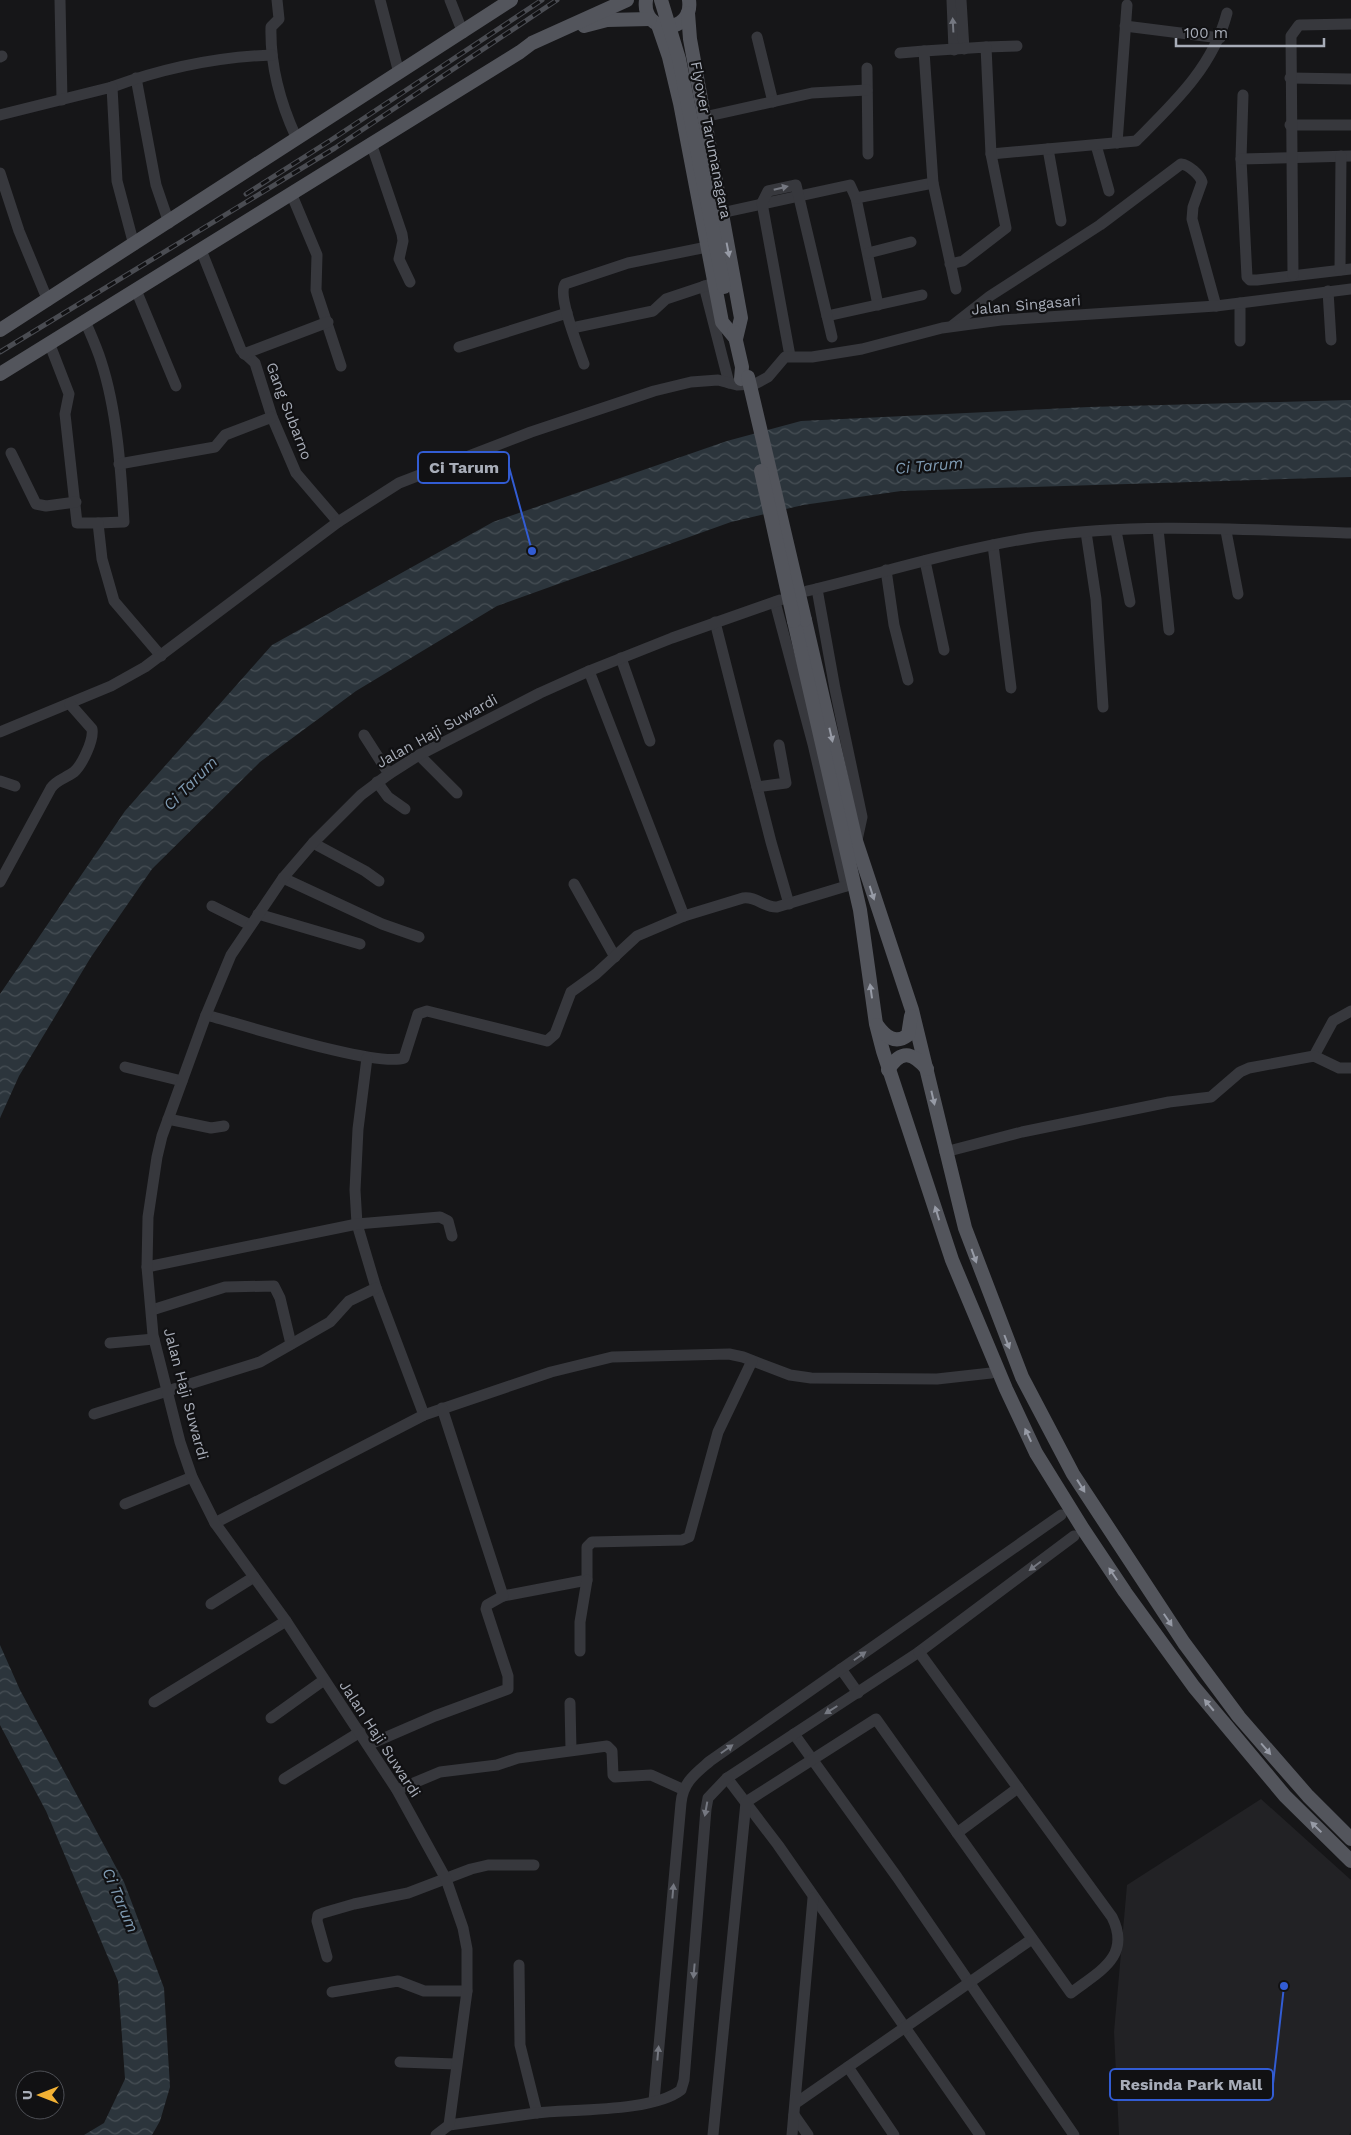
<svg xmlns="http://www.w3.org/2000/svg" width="1351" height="2135" font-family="'Work Sans',sans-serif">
<defs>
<pattern id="water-waves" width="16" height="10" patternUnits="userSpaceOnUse" patternTransform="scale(1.25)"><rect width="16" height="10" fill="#2c353c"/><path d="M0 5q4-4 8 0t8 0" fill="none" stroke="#485056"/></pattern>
</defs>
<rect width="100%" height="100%" fill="#161618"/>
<path fill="#222225" d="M1261,1799L1351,1880V2132L1349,2135H1119L1114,2032L1127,1885Z"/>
<g fill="url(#water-waves)">
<path d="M1351,400V477L901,491L803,505L731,522L497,606L356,691L260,762L152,869L91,957L19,1076L0,1118V994L125,811L272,645L493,522L727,441L801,421L1089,407Z"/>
<path d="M0,1645L20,1690L124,1882L164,1988L170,2087L160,2121L152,2135H84L104,2123L125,2079L118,1981L46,1811L0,1725Z"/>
</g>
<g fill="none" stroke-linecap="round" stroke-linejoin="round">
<g stroke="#37383d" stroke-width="11">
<path d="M60,0L62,100"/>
<path d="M277,0L279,19L271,27C270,65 280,102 296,137"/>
<path d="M380,0L399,73"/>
<path d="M450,0L463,33"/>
<path d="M952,0L954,50"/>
<path d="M961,0L964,49"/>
<path d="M1125,26L1220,38"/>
<path d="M757,37L773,102"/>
<path d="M986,47L1017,46"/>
<path d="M900,53L924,51"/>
<path d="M0,57L2,56"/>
<path d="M867,68L868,154"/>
<path d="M136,78L156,185L169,223"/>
<path d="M1290,78L1351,79"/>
<path d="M112,87C164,68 217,57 272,55"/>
<path d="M1243,95L1241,159L1247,277L1250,280H1257L1351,269"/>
<path d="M0,115L112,87L117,181L134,245"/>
<path d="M704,117L812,93L867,90"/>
<path d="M1290,125H1351"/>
<path d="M371,143L402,234L403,241L399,259L410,282"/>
<path d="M1117,143L1127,5"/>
<path d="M1096,145L1109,191"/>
<path d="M1048,149L1061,221"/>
<path d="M991,154L1136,141C1174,103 1213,67 1227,13"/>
<path d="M1241,159L1351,156"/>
<path d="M0,173L19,231L48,301"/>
<path d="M291,193L317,255L316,290L341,366"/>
<path d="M856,198L878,305"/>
<path d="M721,213L850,185L856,198L933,183"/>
<path d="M201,250L241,350L255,363L272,417L296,473L338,522"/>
<path d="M868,253L911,242"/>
<path d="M950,264L963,261L1006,228L991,154L986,47L924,51L933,183L956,289"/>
<path d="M1340,270L1341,156"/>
<path d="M1293,275L1291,36L1299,25L1351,24"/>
<path d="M704,286L729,383"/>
<path d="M136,290L176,386"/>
<path d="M1328,291L1331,340"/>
<path d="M827,316L922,295"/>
<path d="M85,321C91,335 97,348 101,361C117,410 121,470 124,522L98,523"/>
<path d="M953,325L990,296L1100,225L1181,164C1189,165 1200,175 1202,182L1193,207L1192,219L1216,306"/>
<path d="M572,328L653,311L666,299L714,283"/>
<path d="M1240,341V303"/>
<path d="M50,345L69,394L65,414L77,523H98L102,559L114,601L161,656"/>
<path d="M459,347L567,313"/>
<path d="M244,354L328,322"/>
<path d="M790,356L762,203L768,191L796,185L832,337"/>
<path d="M584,364C579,349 557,296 565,284L628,263L707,247"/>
<path d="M11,453L36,504L46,506L76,502"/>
<path d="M119,464L215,447L225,435L272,417"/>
<path d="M1158,529L1169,630"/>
<path d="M1116,531L1130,602"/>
<path d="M1226,531L1238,594"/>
<path d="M1086,532L1096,599L1103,707"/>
<path d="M993,545L1011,688"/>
<path d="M925,561L944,650"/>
<path d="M886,570L894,625L908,680"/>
<path d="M817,589L835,689L862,817L857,840"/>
<path d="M807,591C883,573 958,549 1036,537C1137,522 1249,530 1351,533"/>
<path d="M775,602L813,744L846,886"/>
<path d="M715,622L771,842L789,904"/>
<path d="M621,658L650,741"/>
<path d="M589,671L684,916"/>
<path d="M0,732L111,686L145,667L338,522L399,483L531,432L654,391L691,382L718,380L737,385L755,384L768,377L785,357H812L862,349L942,328L1001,320L1216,306L1351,289"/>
<path d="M364,735L389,774"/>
<path d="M419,755L457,793"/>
<path d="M0,781L15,786"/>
<path d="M377,782L388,797L405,809"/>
<path d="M757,787L786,783L779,745"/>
<path d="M313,843L365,871L379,881"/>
<path d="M283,878L382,924L419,937"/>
<path d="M0,882L51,788C56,780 66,778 74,772C82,765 94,740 92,729L70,704"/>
<path d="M574,884L615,957"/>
<path d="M212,906L250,925"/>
<path d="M258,914L360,944"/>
<path d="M206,1015C241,1024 377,1068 404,1058L418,1014L427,1011L547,1041L555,1034L571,992L596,974L637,936L684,916L743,898C756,896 765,908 777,907L853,884"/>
<path d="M1314,1056L1333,1021L1351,1011"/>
<path d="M367,1058L358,1129L355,1190L357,1224L376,1288L424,1415"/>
<path d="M125,1067L182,1081"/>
<path d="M168,1119L211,1128L224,1126"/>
<path d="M945,1152L1022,1132L1169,1102L1211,1097L1240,1072L1249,1068L1314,1056L1339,1068H1351"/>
<path d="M147,1267L357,1224L440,1217L448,1221L452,1236"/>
<path d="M152,1310L225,1287L274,1286L280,1298L291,1344"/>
<path d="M110,1343L154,1339"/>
<path d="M94,1414L260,1362L330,1322L349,1301L376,1288"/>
<path d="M125,1504L192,1477"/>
<path d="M215,1523L424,1415L551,1372L612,1357L729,1354L743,1357L790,1375L811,1378L937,1379L991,1373"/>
<path d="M503,1596L587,1580V1547L592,1542L682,1540L689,1537L718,1432L752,1361"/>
<path d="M211,1604L254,1577"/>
<path d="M580,1651V1622L587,1580"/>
<path d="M841,1669L858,1693"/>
<path d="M154,1702L286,1621"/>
<path d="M570,1703L571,1750"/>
<path d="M271,1718L324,1680"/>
<path d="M794,1734L897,1877L1074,2135"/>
<path d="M368,1745L435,1716L508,1689V1676L486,1609L487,1605L503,1596L442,1408"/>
<path d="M727,1778L778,1845L980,2135"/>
<path d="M284,1779L360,1732"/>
<path d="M397,1790L440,1772L497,1765L518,1758L607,1746L612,1751L613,1775L615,1777L651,1775L682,1789"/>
<path d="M957,1833L1018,1788"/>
<path d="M327,1957L317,1921L318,1915L323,1913L354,1904L408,1893L471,1869L488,1865H534"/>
<path d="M519,1965L520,2045L537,2113"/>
<path d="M332,1992L398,1981L424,1991H467"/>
<path d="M400,2062L456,2064"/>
<path d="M848,2067L894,2135"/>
<path d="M654,2101L681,1803C683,1782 695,1774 710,1761L1061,1515"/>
<path d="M796,2103L1032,1939"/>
<path d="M794,2115L808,2135"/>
<path d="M449,2125C478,2121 507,2117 536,2113C573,2109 653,2112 681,2090L684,2080L706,1809L708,1798L727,1778L919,1652L1074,1536"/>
<path d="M436,2135L449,2125L467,1991V1949L463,1928L446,1879L397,1790L286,1621L215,1523L192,1477L180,1442L153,1335L147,1267L148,1217L157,1157L162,1136L206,1015L231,955L283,878L313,843L361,795L389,774L419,755L540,693L589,671L672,638L780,600"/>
<path d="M713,2135L746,1802L876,1719L1071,1993C1098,1972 1132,1957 1112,1917L919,1652"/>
<path d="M792,2135L813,1898"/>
</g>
<g stroke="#53555c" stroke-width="14">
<path d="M646,0C641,35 694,35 689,0"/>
<path d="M688,13L690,39L741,318L736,339"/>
<path d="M658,25L669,57L680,103L722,322L736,339"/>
<path d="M584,26L607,20L650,19"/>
<path d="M0,330L511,0"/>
<path d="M734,332L742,367L741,379"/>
<path d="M0,374L520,52L532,43L627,0"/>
<path d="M805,620L856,841L912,1010L965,1228L1022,1377L1073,1474L1184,1643L1239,1717L1308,1796L1351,1839"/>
<path d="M794,621L860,910L876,1024L883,1051L952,1260L1006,1389L1036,1453L1083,1529L1125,1592L1194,1687L1285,1796L1351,1861"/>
<path d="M877,1025C885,1036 895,1045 908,1035L911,1016"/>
<path d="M888,1070C901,1049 912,1052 927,1069"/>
</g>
<g stroke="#4a4c52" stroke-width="5">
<g id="rail">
<path d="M246,194L331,140L542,0"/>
<path d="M0,352L335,148L557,0"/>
</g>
</g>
<use href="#rail" stroke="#111113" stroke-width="3" stroke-dasharray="9" stroke-linecap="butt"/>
<g stroke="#53555c" stroke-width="14">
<path d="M661,0L679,59L724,287"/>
<path d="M748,377L805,620"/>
<path d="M761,471L794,621"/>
</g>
</g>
<defs><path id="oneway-solid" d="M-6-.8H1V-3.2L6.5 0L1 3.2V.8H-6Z" transform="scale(1.25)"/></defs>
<g fill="#757881">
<use href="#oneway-solid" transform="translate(953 25) rotate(-93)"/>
<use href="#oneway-solid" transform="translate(781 188) rotate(-14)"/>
<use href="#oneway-solid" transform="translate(1035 1566) rotate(143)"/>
<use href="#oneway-solid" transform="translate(860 1656) rotate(-35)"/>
<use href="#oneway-solid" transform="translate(831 1710) rotate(148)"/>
<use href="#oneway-solid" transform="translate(727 1749) rotate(-35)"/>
<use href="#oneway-solid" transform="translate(706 1809) rotate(100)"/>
<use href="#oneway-solid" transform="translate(673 1891) rotate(-85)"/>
<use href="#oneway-solid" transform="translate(694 1971) rotate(95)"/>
<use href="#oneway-solid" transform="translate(658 2053) rotate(-85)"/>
</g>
<g fill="#979ba6">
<use href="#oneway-solid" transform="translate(728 250) rotate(79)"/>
<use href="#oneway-solid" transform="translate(831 735) rotate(77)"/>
<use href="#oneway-solid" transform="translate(872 893) rotate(72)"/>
<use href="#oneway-solid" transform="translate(871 991) rotate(-98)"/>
<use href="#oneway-solid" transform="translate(933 1098) rotate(77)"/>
<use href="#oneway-solid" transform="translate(937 1213) rotate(-107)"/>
<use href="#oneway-solid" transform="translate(974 1256) rotate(70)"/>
<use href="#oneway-solid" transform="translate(1007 1342) rotate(69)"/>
<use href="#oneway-solid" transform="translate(1028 1435) rotate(-115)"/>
<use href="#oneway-solid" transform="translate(1081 1486) rotate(58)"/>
<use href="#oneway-solid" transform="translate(1113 1574) rotate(-124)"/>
<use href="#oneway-solid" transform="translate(1168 1620) rotate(56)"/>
<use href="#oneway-solid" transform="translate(1209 1705) rotate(-130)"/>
<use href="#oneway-solid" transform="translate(1266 1749) rotate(49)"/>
<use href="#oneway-solid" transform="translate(1316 1827) rotate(-136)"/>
</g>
<g text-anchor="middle" stroke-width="4.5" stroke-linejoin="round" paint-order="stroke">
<g font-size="15" fill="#a8adb8" stroke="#111113">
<text transform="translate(711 140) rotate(79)" y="5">Flyover Tarumanagara</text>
<text transform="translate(1026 305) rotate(-5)" y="5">Jalan Singasari</text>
<text transform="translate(289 411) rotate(69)" y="5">Gang Subarno</text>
<text transform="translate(437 731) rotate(-29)" y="5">Jalan Haji Suwardi</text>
<text transform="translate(186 1394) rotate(75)" y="5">Jalan Haji Suwardi</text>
<text transform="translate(380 1739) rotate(57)" y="5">Jalan Haji Suwardi</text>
</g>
<g font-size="16" font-style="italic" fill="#7f9bb3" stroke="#111113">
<text transform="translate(929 465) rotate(-5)" y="6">Ci Tarum</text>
<text transform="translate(190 783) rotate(-45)" y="6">Ci Tarum</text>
<text transform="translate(121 1900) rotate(67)" y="6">Ci Tarum</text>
</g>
</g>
<path fill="none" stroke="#325cd3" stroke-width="2" d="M532 551L509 467M1284 1986L1273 2084"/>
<g fill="#325cd3" stroke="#111113" stroke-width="2">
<circle cx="532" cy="551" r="5"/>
<circle cx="1284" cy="1986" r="5"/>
</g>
<g fill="#111113" stroke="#325cd3" stroke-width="2">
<rect x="418" y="452" width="91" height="31" rx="5"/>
<rect x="1110" y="2069" width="163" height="31" rx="5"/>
</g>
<g font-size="16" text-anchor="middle" font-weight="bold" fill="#a8adb8">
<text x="464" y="473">Ci Tarum</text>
<text x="1191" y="2090">Resinda Park Mall</text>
</g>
<g transform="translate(40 2095) rotate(270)"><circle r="24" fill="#111113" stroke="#4d4f55"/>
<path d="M0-4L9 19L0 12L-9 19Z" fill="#f2b134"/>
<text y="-8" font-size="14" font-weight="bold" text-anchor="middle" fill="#a8adb8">U</text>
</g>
<path d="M1176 38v8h148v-8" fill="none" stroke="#a8adb8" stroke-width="2.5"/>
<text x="1184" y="38" font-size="15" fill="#a8adb8" stroke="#111113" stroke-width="4" paint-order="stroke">100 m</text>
</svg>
